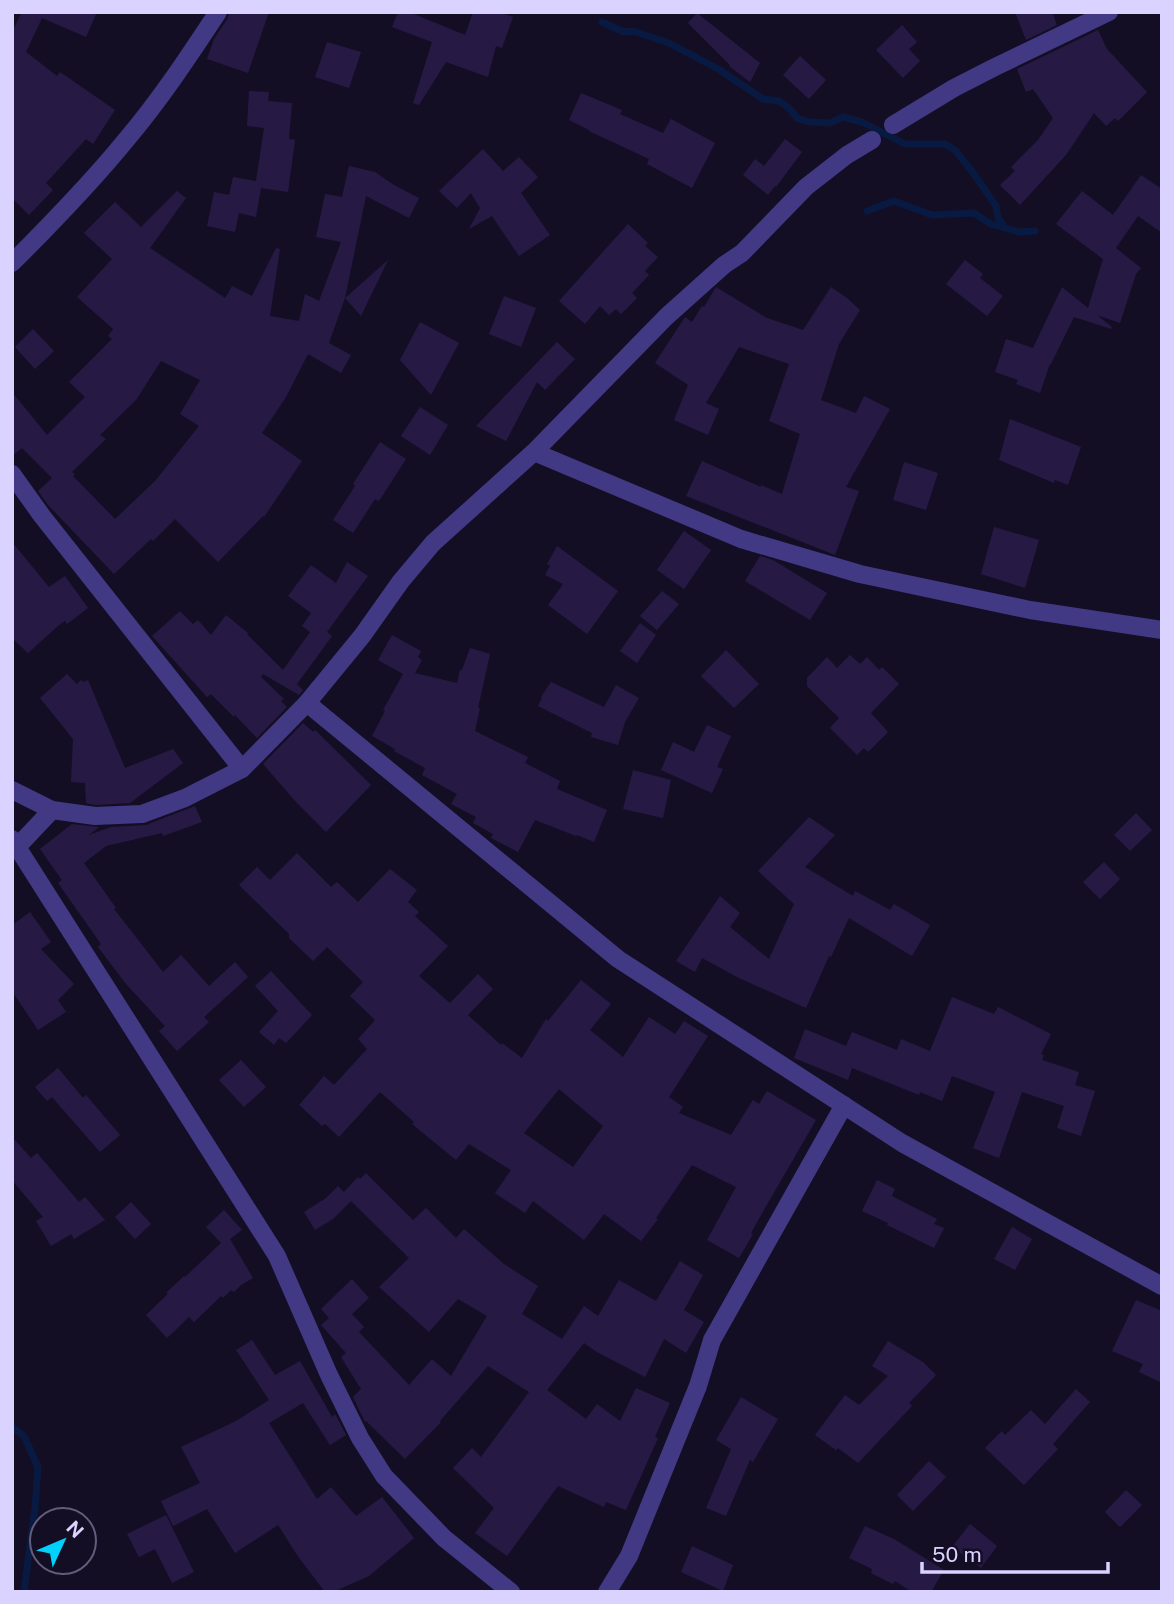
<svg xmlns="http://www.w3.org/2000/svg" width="1174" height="1604" font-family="'Public Sans',sans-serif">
<rect width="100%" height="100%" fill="#140e24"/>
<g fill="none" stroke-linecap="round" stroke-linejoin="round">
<g stroke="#091a42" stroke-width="7">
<path d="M602,22L624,32L633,31L669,43L720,70L763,99L779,101L789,108L797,118L809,122L830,123L843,117L862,122L905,144H945L956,151L974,174L996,206L998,218L1005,228"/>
<path d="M867,211L894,201L932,215L974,213L991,224L1019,232L1035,231"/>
<path d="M12,1427L24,1436L38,1467L35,1508L24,1592"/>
</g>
</g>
<g fill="#261a45" fill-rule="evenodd">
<path d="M22,12H97L86,37L42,18L26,52L57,76L60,72L115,110L93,144L86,139L46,183L53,190L29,215L12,198V32Z"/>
<path d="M229,12H269L248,73L207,59L214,39L228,18Z"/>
<path d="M398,12H409L465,35L473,12H499L513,17L502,48L496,46L488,77L446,62L419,105L413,103L432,42L392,27Z"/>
<path d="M1015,12H1052L1057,25L1026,40Z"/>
<path d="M697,13L760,63L750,82L729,66L730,65L688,23Z"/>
<path d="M902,25L917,42L909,49L920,61L903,78L876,50Z"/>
<path d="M1098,30L1107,49L1147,92L1118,121L1115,118L1106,126L1094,113L1066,155L1020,205L1000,185L1015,171L1011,167L1038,140L1053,118L1033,89L1026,92L1017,69Z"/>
<path d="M327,42L361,52L349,88L315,77Z"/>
<path d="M800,56L826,80L809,99L783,75Z"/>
<path d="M249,91L269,92L268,101L292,103L289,139L295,140L288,192L261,188L256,217L239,213L235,232L207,226L214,192L229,195L233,177L256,181L264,128L247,126Z"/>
<path d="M581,93L622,110L620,114L663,133L671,119L715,143L692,188L647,164L649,159L589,131V130L569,120Z"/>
<path d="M785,139L802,152L776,187L775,186L768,195L743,175L755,159L764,166Z"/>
<path d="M483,149L503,171L519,157L538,177L521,193L550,235L519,256L492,216L469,229L480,208L471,193L457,208L439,191Z"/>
<path d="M349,166L375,172L394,185L419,198L409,218L366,196L345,298L388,260L361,316L345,298L329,343L351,355L341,373L308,354L286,397L262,433L302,461L264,517L263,516L218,562L175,519L153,541L151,539L114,574L48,505L38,491L52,478L22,448L12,456V392L47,435L85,397L69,382L112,339L108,336L113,329L77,297L112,259L84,233L115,202L141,227L177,191L186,198L150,248L225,298L232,286L252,296L276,248L280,249L270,316L299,321L305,294L319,301L341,242L316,237L325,194L342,197ZM161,361L200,380L180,414L199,426L155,481L115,519L73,476L75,474L72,472L106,439L100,435L136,400Z"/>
<path d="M1141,175L1162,189V233L1138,216L1116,248L1141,268L1136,274L1120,323L1097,315L1112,327L1111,329L1074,317L1051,364H1050L1040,393L1016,384L1018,380L995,372L1006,339L1033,348L1062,287L1088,308L1103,259L1056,224L1082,191L1113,215Z"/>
<path d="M628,224L648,243L645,246L658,257L645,271L649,275L632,293L637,298L621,314L616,309L609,315L600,306L585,324L559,301Z"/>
<path d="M965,260L983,274L980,278L1003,296L987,316L946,284Z"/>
<path d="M716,287L767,318L803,330L831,287L847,298L860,310L839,344L821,400L856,413L864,396L890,409L846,487L859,491L835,555L686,496L702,461L761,487V485L782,494L800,434L769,421L789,364L739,347L706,403L719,409L708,435L674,420L688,385L655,363L685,317L692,322L702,306L704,307Z"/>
<path d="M504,296L536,308L521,347L489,334Z"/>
<path d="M420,322L459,343L431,395L400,360Z"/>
<path d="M33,329L54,351L35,369L15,347Z"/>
<path d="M557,342L575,359L545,390L537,382L506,441L476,426Z"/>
<path d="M420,407L448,425L430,455L401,436Z"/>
<path d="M1010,419L1081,447L1068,485L1055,480L1054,483L999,460Z"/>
<path d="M380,442L406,459L379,501L375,499L353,533L333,520L355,486L353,484Z"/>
<path d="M904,462L938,473L926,510L893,500Z"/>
<path d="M994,527L1039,540L1025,588L981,574Z"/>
<path d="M684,531L711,550L684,589L657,570Z"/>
<path d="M12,542L49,587L65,576L88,608L67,624L65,621L59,625L28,653L12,638Z"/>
<path d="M557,546L618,591L587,634L548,605L563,584L545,575L550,566L547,564Z"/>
<path d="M760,556L773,560L827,593L810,620L745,581Z"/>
<path d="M347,562L368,576L327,632L332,636L297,684L303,690L299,695L263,674L261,677L284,699L281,701L287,707L257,738L235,715L234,717L211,694L207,697L152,636L180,611L193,624L198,620L211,635L226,615L248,633L247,634L283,670L310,632L302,626L311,613L288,596L311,565L336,583Z"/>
<path d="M662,591L679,604L657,630L640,616Z"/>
<path d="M640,623L656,635L637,663L620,651Z"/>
<path d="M392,635L421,651L418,657L422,660L415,673L457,683L460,670H462L470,648L490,654L478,708H480L475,731L528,757L525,763L560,781L557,789L607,810L594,842L577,835L576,836L535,820L518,852L491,838L493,834L473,823L476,817L451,804L457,794L422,775L425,768L394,751L395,749L372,736L385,711L383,710L403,674L378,660Z"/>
<path d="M726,650L759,684L734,708L701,676Z"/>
<path d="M850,655L860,664L867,657L879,670L882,667L899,684L871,713L888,732L868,752L864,748L857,755L830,728L839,718L807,686V678L827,657L837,668Z"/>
<path d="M67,674L77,684L81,680L84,682L88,680L125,768L173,749L183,763L130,803L96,805L86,803L85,783L71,782L73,739L40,698Z"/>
<path d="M551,682L604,707L616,685L639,698L625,722L618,745L591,737L592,733L538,706L542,698L541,697Z"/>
<path d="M303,723L313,732L315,730L371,785L326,832L296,802L263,764Z"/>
<path d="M707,725L731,736L717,767L723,769L712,793L661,770L673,742L694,752Z"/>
<path d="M633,770L671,780L663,818L623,809Z"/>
<path d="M195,806L202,822L163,836L162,833L106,846L84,863L116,908L114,909L163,972L181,955L209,986L235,962L248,977L204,1017L209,1022L177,1051L159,1031L165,1026L126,984L98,947L101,944L58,883L62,880L40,849L72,824L99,827L89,835L111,827L146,825Z"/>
<path d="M1136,813L1152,830L1130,851L1114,835Z"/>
<path d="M809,817L835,835L805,867L853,896L855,891L890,910L894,904L930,925L912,956L849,918L831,957L829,956L806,1008L739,978L702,958L695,972L676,961L720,896L740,913L730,927L769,959L794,904L758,871Z"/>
<path d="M297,853L331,887L337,882L358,902L390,869L417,890L408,902L419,912L415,916L448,946L419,976L450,1003L478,974L493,989L468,1015L501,1045L502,1043L522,1058L546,1019L548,1021L581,980L611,1004L590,1030L623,1057L649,1017L675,1034L684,1021L708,1036L669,1097L683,1107L679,1113L731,1135L753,1100L759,1104L767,1091L816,1120L761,1215L751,1233L753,1234L739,1258L707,1240L736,1187L692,1165L656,1218L658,1219L641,1241L604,1214L584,1240L533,1201L525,1213L495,1193L511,1170L469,1144L456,1160L412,1124L414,1122L380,1092L339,1137L325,1124L322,1126L299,1105L324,1076L334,1085L367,1049L358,1039L375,1020L350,996L363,982L327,947L313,961L289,938V934L239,885L257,867L270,880ZM559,1089L603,1126L573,1167L524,1133Z"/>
<path d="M1104,862L1120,879L1100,899L1083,882Z"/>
<path d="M30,912L51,942L41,949L74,984L58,1000L66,1012L38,1030L12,991V925Z"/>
<path d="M271,971L312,1015L286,1043L279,1038L274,1045L259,1032L278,1011L255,986Z"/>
<path d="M952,997L994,1014L998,1007L1051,1034L1041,1054L1044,1055L1042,1060L1079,1072L1075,1085L1095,1091L1081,1136L1057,1128L1064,1106L1022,1092L999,1158L973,1148L995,1092L952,1076L942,1101L920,1092L919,1095L852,1068L848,1080L794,1058L805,1029L846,1046L852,1032L897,1050L901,1039L930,1051Z"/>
<path d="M241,1060L266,1087L244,1107L219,1080Z"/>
<path d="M58,1068L83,1098L86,1095L120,1135L100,1152L52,1097L47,1101L35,1087Z"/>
<path d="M12,1137L31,1158L37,1153L79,1202L85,1197L105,1220L74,1239L71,1234L51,1246L36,1221L43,1217L12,1180Z"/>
<path d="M366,1173L413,1220L426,1208L456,1238L464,1229L504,1264L538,1286L522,1314L562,1339L584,1306L598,1316L619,1280L656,1301L680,1261L703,1275L684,1310L704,1322L686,1353L664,1339L645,1377L597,1352L584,1343L547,1390L586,1419L597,1404L620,1421L636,1388L670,1403L655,1437L658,1438L626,1510L606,1502L604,1507L558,1486L507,1556L475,1533L494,1508L453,1468L472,1448L481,1457L529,1392L488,1366L440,1421L441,1422L405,1459L366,1421L365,1422L353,1397L361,1389L341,1357L346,1353L321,1325L329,1318L321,1309L352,1279L369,1298L352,1314L364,1327L359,1332L409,1385L432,1359L451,1376L487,1316L458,1299L429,1332L379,1287L409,1258L351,1201L333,1219L315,1230L304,1212L326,1198L338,1186L344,1192L358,1177L360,1179Z"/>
<path d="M877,1180L895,1189L892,1196L937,1219L934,1224L944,1228L934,1248L887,1225L888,1223L862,1211Z"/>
<path d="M131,1202L151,1224L135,1239L115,1217Z"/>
<path d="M224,1210L242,1230L230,1239L253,1278L241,1285L234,1292L231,1290L223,1298L221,1296L194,1322L189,1317L167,1338L146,1315L168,1294L166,1293L184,1276L185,1277L221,1243L206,1227Z"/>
<path d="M1012,1227L1032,1239L1015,1270L994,1259Z"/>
<path d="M1136,1300L1162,1311V1383L1139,1372L1143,1364L1112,1351Z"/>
<path d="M252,1340L275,1375L300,1361L332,1417L335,1414L346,1435L330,1445L303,1403L269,1423L317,1499L331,1487L356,1516L382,1497L414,1538L369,1576L333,1592H325L297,1555L278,1525L235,1553L207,1509L173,1526L161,1501L200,1483L181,1447L236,1421L269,1400L236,1350Z"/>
<path d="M888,1341L923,1362L936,1375L910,1402L909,1403L912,1406L858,1463L838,1448L836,1450L815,1435L845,1395L859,1405L888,1376L872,1366Z"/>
<path d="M1076,1389L1090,1402L1053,1444L1058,1449L1024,1485L985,1448L1002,1431L1005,1435L1031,1410L1045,1424Z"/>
<path d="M741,1397L778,1419L753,1462L750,1460L726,1516L706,1508L731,1449L716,1440Z"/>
<path d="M929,1461L946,1477L913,1511L897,1495Z"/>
<path d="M1126,1490L1142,1505L1120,1527L1105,1512Z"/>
<path d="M166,1515L194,1572L172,1583L155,1549L139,1557L127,1534Z"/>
<path d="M970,1524L997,1546L981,1568L952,1547Z"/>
<path d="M865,1526L894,1539L944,1570L931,1592H912L895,1581L893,1584L871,1573L872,1569L849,1558Z"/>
<path d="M692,1546L733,1565L723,1591L681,1572Z"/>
</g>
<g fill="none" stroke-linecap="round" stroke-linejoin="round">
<g stroke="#413984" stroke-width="18">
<path d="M893,125L954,88L995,67L1109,12"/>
<path d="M12,263C52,223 91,183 126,140C160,100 189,56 218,12"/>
<path d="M534,452L741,539L860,574L1030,610L1162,630"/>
<path d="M12,474L42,516L242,769"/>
<path d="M307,703L618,959L902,1143L1162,1286"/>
<path d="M12,790L52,810L95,816L142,814L185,798L242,769L307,703L362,636L401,581L433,543L534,452L666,317L724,265L742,253L806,187L847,155L872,140"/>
<path d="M12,839L277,1256L329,1375L360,1438L384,1476L444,1538L511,1592"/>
<path d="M18,846L52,810"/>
<path d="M607,1592L629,1556L698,1386L712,1340L844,1105"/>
</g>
</g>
<rect width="1174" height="1604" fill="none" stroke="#dad2ff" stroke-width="28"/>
<g transform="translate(63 1541) rotate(46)"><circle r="33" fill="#140e24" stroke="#635c7c" stroke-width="2"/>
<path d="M0-5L12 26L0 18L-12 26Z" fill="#00d1fd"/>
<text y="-10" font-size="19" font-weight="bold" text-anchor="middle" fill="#dad2ff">N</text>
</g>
<path d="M922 1562v10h186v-10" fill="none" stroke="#dad2ff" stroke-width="3.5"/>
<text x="932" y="1562" font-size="21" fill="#dad2ff" stroke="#140e24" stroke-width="5" paint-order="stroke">50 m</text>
</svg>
